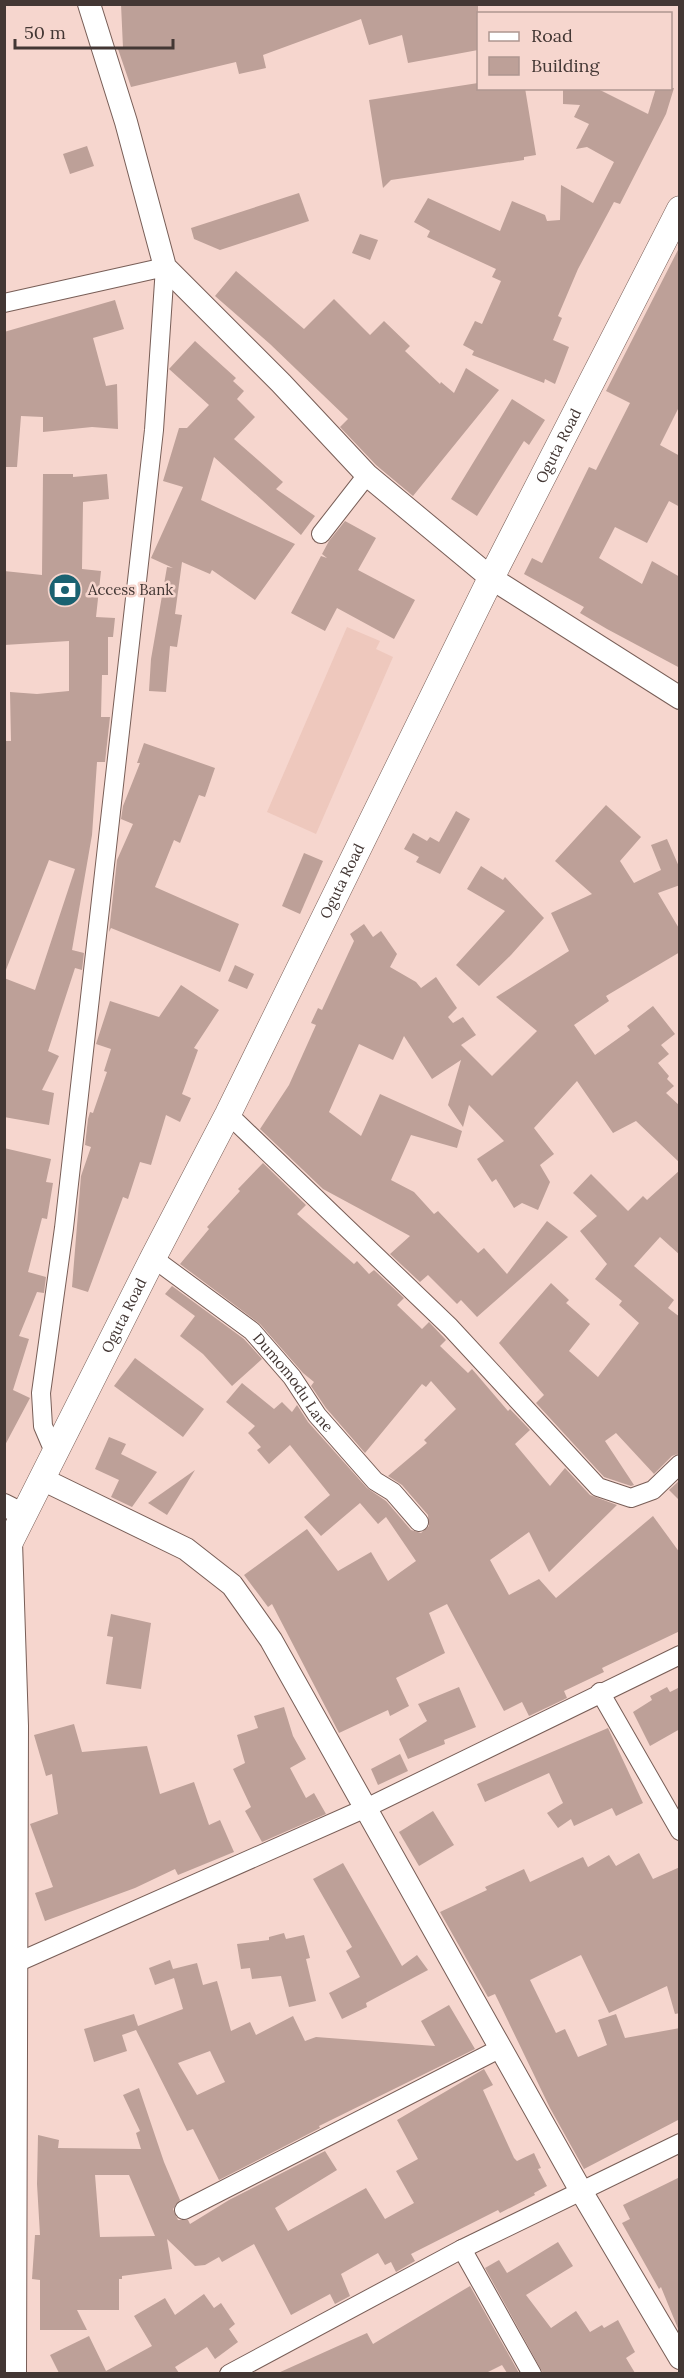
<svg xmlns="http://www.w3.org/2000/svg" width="684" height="2378" font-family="Lora,serif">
<rect width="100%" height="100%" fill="#f6d6ce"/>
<path fill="#eec8bd" d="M347,627L380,641L376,649L393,657L316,834L267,812Z"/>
<g fill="#bda098" fill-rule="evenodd">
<path d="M121,4H478V50L408,63L402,35L369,45L361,19L263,55L266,68L239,74L236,62L131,87L118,49L123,48Z"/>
<path d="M478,83V88H525L536,155L524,157V160L391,180L383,188L369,100Z"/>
<path d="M563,88H596L648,114L656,88H674L666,114L620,204L614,202L578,269L558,316L562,318L553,340L569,347L555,384L545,379L544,383L472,355L474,351L463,345L475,321L482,324L501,281L492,277L496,269L427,237L430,231L414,222L428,198L500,231L512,201L545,215L547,221L560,220L561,185L593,203L614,162L587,147L576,149L589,124L574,117L580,105L563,104Z"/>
<path d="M87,146L94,166L70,174L63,154Z"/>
<path d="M299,193L309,221L220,250L194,239L191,228Z"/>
<path d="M360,234L378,240L370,260L352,253Z"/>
<path d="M680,246V405L660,445L680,456V507L669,501L647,543L615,527L599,558L642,584L652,561L680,577V668L607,629L580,613L584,607L524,574L532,558L542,563L589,467L596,470L630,403L606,391Z"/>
<path d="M236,271L304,329L334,299L370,335L384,321L410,346L405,351L440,384L441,382L454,393L466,368L499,390L413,496L376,465L340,427L348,419L270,344L215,296Z"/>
<path d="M115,300L124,329L93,338L106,386L117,384L118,429L92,427L43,432V417L21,416L17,467H4V332Z"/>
<path d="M195,341L236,378L233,381L244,391L237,399L255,417L234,439L283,482L276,489L315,516L301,535L214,457L201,500L295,544L255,600L212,570L210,574L182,562L175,614L182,615L177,647L170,646L166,692L149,691L151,659L167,567L173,568L151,558L183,487L163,481L179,428H187L209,405L169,369Z"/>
<path d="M512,399L545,420L529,445L524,441L477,516L451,499Z"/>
<path d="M43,474H73V477L107,474L109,499L83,502L82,569L101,571L96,617L115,618L113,637H108V675H102L101,717H110L105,762H97L92,835L72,950L84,953L82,970L75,968L48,1051L59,1056L42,1090L54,1093L49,1125L4,1117V978L35,990L75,869L49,860L4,975V741H11L10,692L37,694L69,691V641L4,645V571L42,575Z"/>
<path d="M345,521L376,538L358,570L415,600L394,639L337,608L325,631L291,613L321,556L327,558L322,554L329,541Z"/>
<path d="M144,743L215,768L205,797L199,795L180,843L174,840L155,887L239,924L220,972L111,928L109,932L117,860L133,824L121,819L123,806L140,763H137Z"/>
<path d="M606,805L641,837L620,861L634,883L661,870L651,845L667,839L680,869V885L658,893L680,930V952L606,996L609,1001L574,1025L595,1055L630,1030L627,1026L653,1006L675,1034L661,1045L669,1054L658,1063L669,1076L667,1079L674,1086L666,1093L680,1106V1163L636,1121L613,1133L577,1081L534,1128L554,1154L540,1165L550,1182L538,1210L522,1203L514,1208L496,1179L492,1182L477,1159L504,1141L469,1105L463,1127L448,1105L461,1060L432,1079L404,1036L393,1060L359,1044L329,1112L361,1136L380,1094L462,1131L457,1148L411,1135L391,1180L414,1192L434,1214L438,1211L478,1253L484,1248L507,1274L547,1221L568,1237L477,1317L461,1300L457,1304L428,1275L420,1282L390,1254L410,1236L323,1189L260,1129L289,1085L316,1025L311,1023L318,1008L322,1010L354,941L350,934L364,924L373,937L381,931L397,954L390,967L416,982L421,988L436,977L457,1008L448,1017L453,1023L463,1017L476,1035L461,1045L492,1076L537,1031L496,997L569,951L551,913L592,894L555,861Z"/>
<path d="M456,811L470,819L440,874L416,862L419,857L404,849L413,833L427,841L430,837L439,842Z"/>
<path d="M304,853L323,861L300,914L282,906Z"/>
<path d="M481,866L503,880L505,877L544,918L511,955L479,986L456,965L505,911L467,889Z"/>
<path d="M235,965L254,974L247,989L228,981Z"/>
<path d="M181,985L219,1010L194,1048L198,1050L182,1094L191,1098L180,1122L166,1115L151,1165L140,1162L128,1199L123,1197L88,1292L72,1287L81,1176L91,1147L85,1145L88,1119L90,1112L93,1113L107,1072L104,1071L111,1049L96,1044L110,1001L159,1017Z"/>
<path d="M4,1148L51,1159L46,1182L53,1183L47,1219L42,1218L28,1272L46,1277L44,1293L37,1292L19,1336L29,1339L13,1390L30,1398L4,1447Z"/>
<path d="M263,1163L306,1205L297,1214L354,1264L357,1261L369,1274L374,1270L404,1298L397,1305L422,1329L429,1322L446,1340L440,1346L468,1373L472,1369L508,1411L510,1409L530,1430L515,1444L550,1486L565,1468L590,1495L617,1505L549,1572L529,1532L490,1560L509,1595L539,1579L556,1598L653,1516L680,1553V1631L602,1668L604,1672L564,1691L567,1698L529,1716L522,1702L504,1711L447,1604L429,1613L445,1653L396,1678L409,1706L390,1716L388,1710L339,1733L272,1604L268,1607L244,1575L307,1529L338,1571L371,1552L388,1581L416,1561L386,1517L378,1524L360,1503L321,1536L304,1517L330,1495L290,1445L269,1464L257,1450L261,1447L248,1433L255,1426L226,1402L242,1383L274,1409L282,1402L292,1412L297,1405L308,1422L367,1488L386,1501L411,1530L421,1533L429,1526L428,1515L402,1485L388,1476L427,1443L424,1440L456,1409L431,1381L426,1387L422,1384L365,1453L326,1408L311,1386L314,1382L303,1373L260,1324L180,1264L209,1229L207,1227L240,1191L238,1189Z"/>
<path d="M680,1170V1255L660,1237L634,1266L674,1300L668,1308L680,1317V1453L672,1456L654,1474L616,1433L605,1441L634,1485L631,1486L604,1477L536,1403L544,1395L499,1343L551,1283L569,1300L566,1303L590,1324L569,1351L598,1377L639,1323L619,1305L622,1301L595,1279L607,1264L580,1231L597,1216L573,1193L591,1174L628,1211L643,1196L647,1200Z"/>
<path d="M172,1286L244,1339L262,1359L232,1386L203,1354L180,1336L195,1316L165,1294Z"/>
<path d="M135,1358L204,1409L183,1437L114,1386Z"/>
<path d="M109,1437L126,1444L121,1454L157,1472L132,1507L111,1497L119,1480L95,1469Z"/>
<path d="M195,1470L167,1515L148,1503Z"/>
<path d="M680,1480V1501L669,1490Z"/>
<path d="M111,1614L151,1623L141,1689L106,1684L113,1637L107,1636Z"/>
<path d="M459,1687L476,1727L444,1740L445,1744L408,1759L399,1739L427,1721L418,1704Z"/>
<path d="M667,1687L670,1692L680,1687V1729L650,1746L633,1712L652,1700L650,1696Z"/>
<path d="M284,1707L293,1736L306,1759L290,1768L306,1798L314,1793L326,1814L262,1842L245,1811L251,1807L233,1769L245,1763L237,1735L258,1728L254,1716Z"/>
<path d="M74,1724L82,1752L147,1746L160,1794L194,1782L209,1825L220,1820L234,1852L178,1875L175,1869L135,1888L45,1921L35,1893L53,1887L30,1824L58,1814L52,1774L46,1776L34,1735Z"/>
<path d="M608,1728L643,1803L616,1816L612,1808L574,1826L571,1819L558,1828L547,1813L563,1803L549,1773L485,1802L477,1784Z"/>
<path d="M400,1754L408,1771L378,1785L371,1769Z"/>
<path d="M433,1811L454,1845L419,1866L399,1832Z"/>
<path d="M639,1853L653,1879L680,1867V2013L675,2014L667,1986L609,2013L581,1955L530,1980L556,2033L565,2029L578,2057L607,2045L598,2020L616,2014L625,2038L680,2028V2119L584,2169L550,2108L495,1994L488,1997L440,1912L487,1890L485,1887L524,1869L530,1882L583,1857L588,1867L609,1855L616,1866Z"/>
<path d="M343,1863L402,1966L417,1955L428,1970L366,2003L367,2007L342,2019L329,1993L360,1977L346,1951L352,1947L313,1879Z"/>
<path d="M284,1933L286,1939L304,1935L310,1958L306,1959L316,2001L289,2007L281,1976L252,1979L250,1968L241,1969L237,1944L269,1940V1937Z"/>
<path d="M170,1960L173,1969L197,1963L203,1985L217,1981L231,2031L250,2022L256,2035L293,2016L305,2041L316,2037L435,2046L421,2021L449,2005L475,2049L319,2126L320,2128L219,2180L193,2129L187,2131L136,2030L122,2035L127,2051L94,2062L84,2029L134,2014L138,2026L183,2009L174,1978L155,1985L149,1968ZM210,2051L225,2082L197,2095L178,2063Z"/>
<path d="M484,2069L493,2085L483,2090L514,2158L517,2161L534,2153L541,2168L538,2169L547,2186L534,2193L535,2195L500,2213L498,2210L411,2254L415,2261L396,2272L391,2262L385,2265L378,2253L341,2274L350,2296L335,2304L330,2294L291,2315L254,2244L222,2262L219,2257L205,2265L195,2266L167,2239L172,2269L122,2276V2279H119V2310H77L87,2330H40V2280L32,2279L35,2235H40L37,2184L38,2135L59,2140L58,2148L141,2149L136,2133L140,2131L123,2095L139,2088L164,2162L180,2200L173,2209L178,2220H188L190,2224L229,2200L325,2151L337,2170L275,2208L288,2231L366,2188L385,2219L414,2203L396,2171L418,2159L397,2120ZM95,2175H129L155,2236L100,2237Z"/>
<path d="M680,2177V2287L679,2331L661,2287L659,2289L622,2223L630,2219L623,2205Z"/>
<path d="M558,2242L573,2266L526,2295L551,2328L576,2311L590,2332L602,2325L604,2328L618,2320L635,2352L626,2358L635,2373H543L485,2268L499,2260L507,2273Z"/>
<path d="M470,2286L519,2373H507L502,2365L486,2373H278L367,2333L373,2344Z"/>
<path d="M204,2294L214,2308L221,2303L235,2324L229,2329L238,2342L215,2359L207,2347L175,2367L179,2373H59L50,2355L89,2336L106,2371L152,2346L134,2316L165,2298L175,2315Z"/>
</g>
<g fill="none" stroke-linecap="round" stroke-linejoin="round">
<g stroke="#785e57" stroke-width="20">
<g id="minor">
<path d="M4,303L165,267L154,430L64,1228L41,1393L43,1426L55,1454"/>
<path d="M321,534L367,475"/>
<path d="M228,1114L450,1327L598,1487L631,1498L653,1490L680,1464"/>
<path id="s1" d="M153,1258L252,1331L292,1377L317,1415L375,1481L393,1492L419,1522"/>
<path d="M600,1692L680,1831"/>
<path d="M16,1963L366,1808L680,1655"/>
<path d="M184,2210L501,2048"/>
<path d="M462,2249L532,2374"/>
<path d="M229,2374L462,2249L680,2143"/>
</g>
</g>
<g stroke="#785e57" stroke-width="24">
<g id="tertiary">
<path d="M89,4L126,122L165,267L281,383L367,475L491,578L680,698"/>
<path d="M42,1479L186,1549L232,1585L271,1640L581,2191L680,2358"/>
<path d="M4,1505L24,1515"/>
<path d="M11,1542L17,1726L15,2374"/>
</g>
</g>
<g stroke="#785e57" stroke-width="27">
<g id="secondary">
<path id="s2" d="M4,1554L153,1258L228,1114L491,578L680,209"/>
</g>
</g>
<use href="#minor" stroke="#fff" stroke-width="18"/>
<use href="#tertiary" stroke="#fff" stroke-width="22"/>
<use href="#secondary" stroke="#fff" stroke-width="26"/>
</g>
<defs>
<g id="bank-disc" transform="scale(1.725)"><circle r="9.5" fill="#1a6271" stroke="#f6d6ce"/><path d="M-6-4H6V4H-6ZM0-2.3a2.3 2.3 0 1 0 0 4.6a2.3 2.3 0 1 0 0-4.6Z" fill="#fff"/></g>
</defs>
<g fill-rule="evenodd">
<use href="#bank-disc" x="65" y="590"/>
</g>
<g text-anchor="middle" stroke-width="5" stroke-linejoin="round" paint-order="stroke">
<g font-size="15" fill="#433734" stroke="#f6d6ce">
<text dy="5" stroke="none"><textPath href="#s2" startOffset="1239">Oguta Road</textPath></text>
<text dy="5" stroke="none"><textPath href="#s2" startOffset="753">Oguta Road</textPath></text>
<text dy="5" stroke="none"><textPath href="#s2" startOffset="267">Oguta Road</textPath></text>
<text dy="5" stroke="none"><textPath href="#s1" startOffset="189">Dumomodu Lane</textPath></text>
</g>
<g font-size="15" fill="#433734" stroke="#f6d6ce" text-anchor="start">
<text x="88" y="595">Access Bank</text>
</g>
</g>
<rect width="684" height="2378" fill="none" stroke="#433734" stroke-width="12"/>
<rect x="477" y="12" width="195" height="78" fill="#f6d6ce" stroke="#ae9690" stroke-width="1.5"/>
<rect x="489" y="32" width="30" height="9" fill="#ffffff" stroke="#ae9690" stroke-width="1.5"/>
<text x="531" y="42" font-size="18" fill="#433734">Road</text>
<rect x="489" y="57" width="30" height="18" fill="#bda098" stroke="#ae9690" stroke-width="1.5"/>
<text x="531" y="72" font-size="18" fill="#433734">Building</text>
<path d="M15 39v9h158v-9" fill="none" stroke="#433734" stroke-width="3"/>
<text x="24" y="39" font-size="18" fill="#433734" stroke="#f6d6ce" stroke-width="4.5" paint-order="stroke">50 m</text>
</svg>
